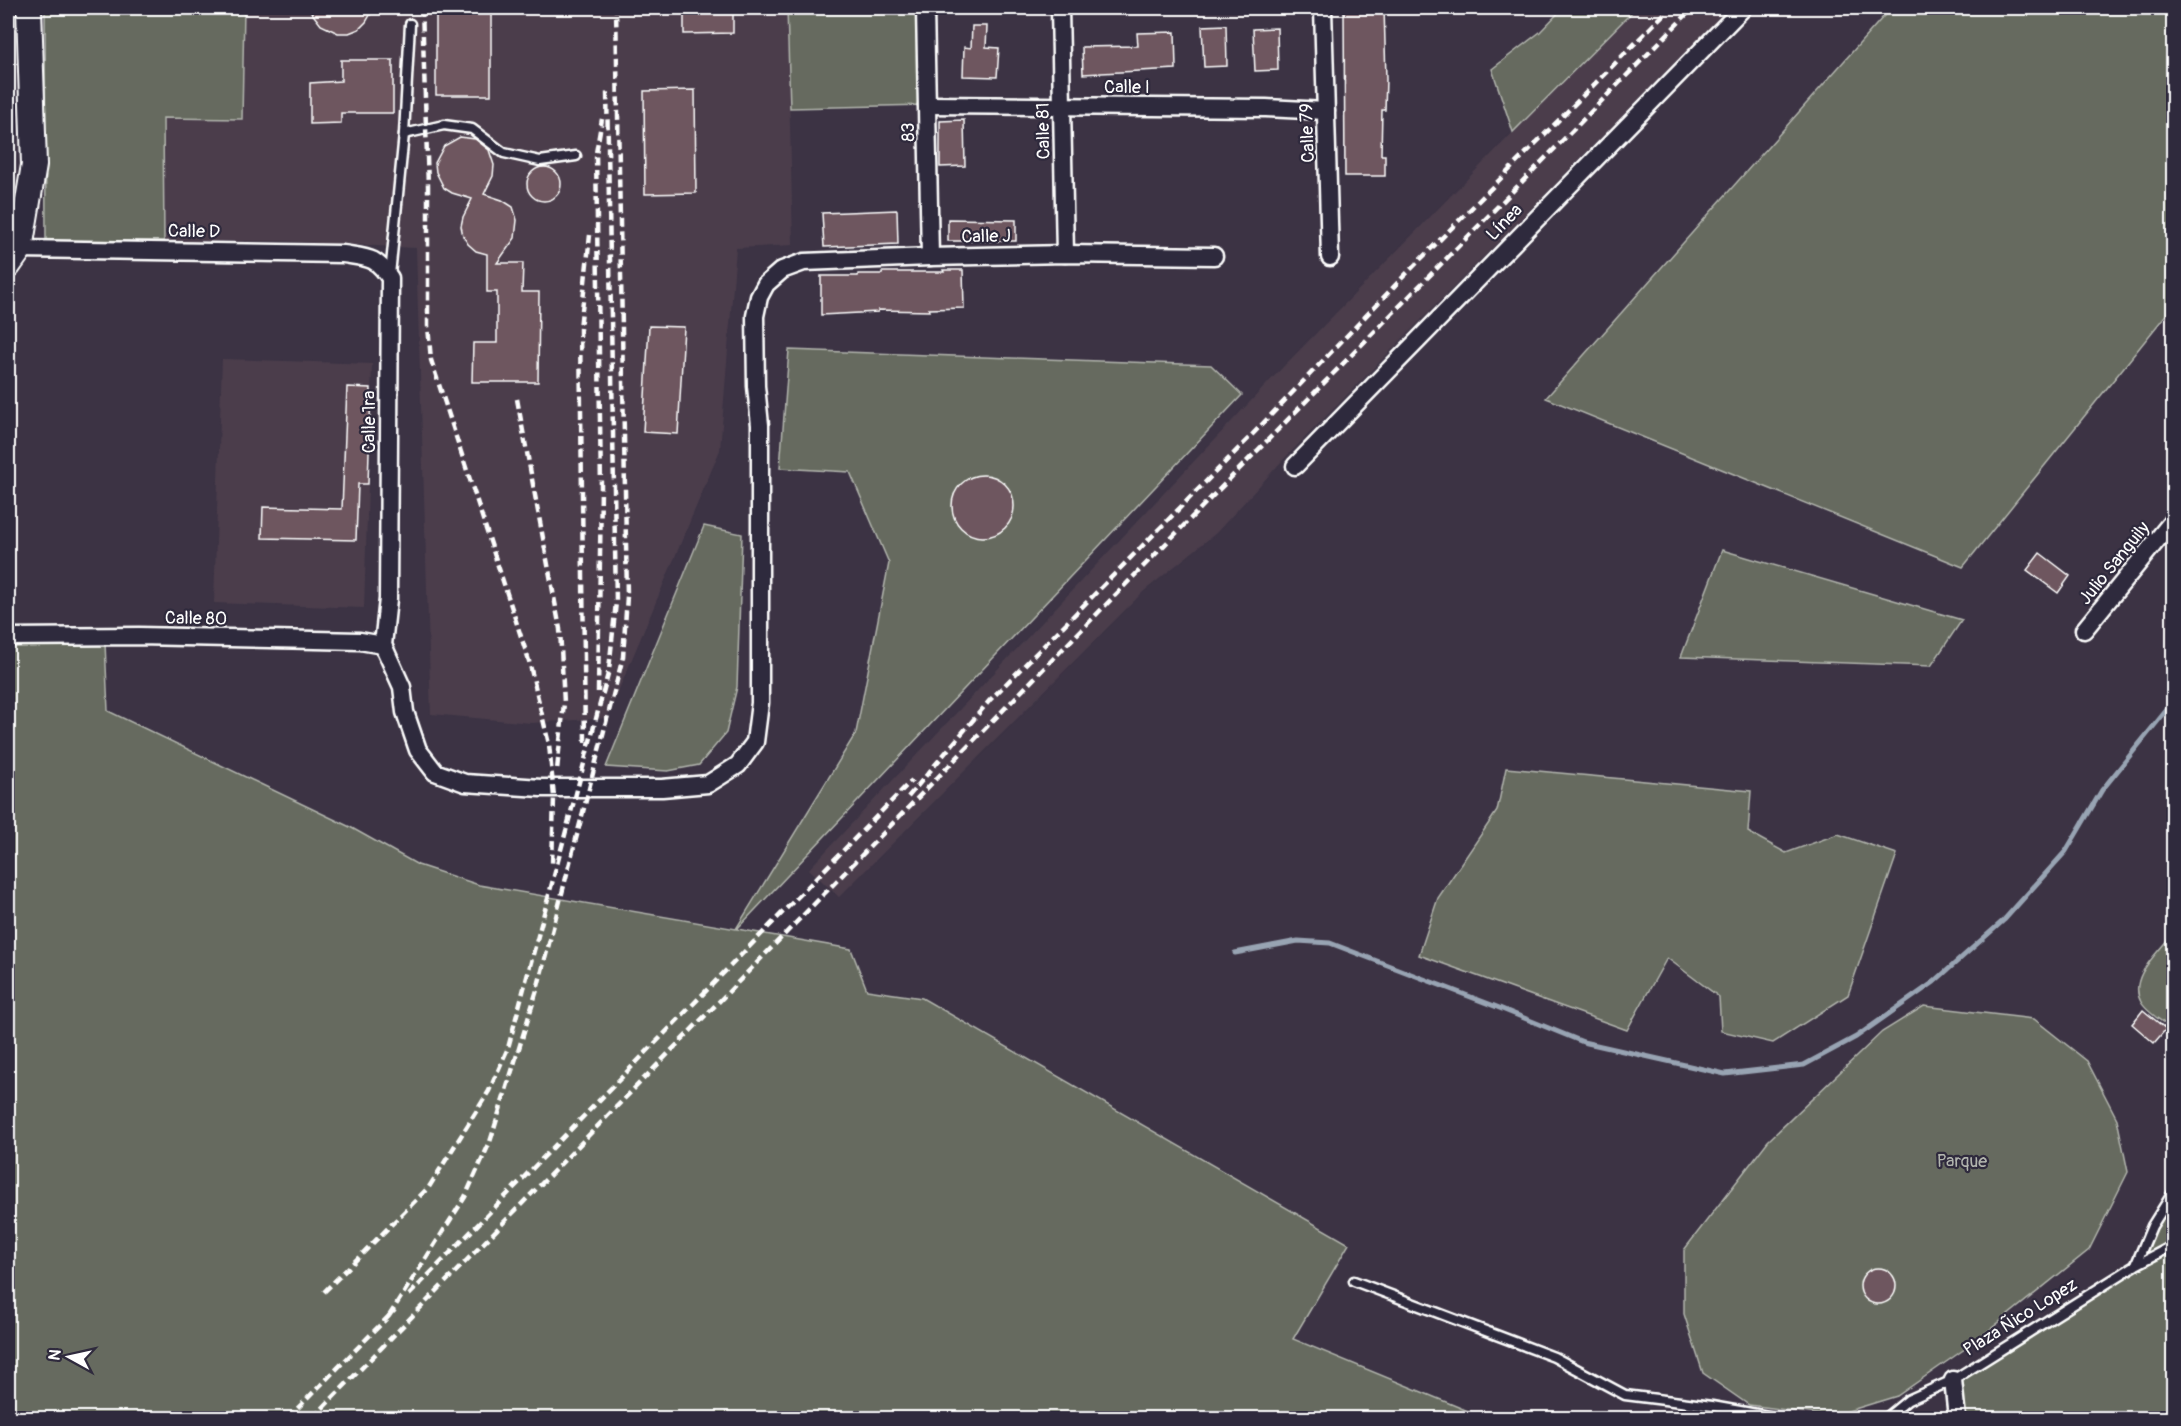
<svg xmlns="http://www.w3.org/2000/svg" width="2181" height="1426" font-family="Pangolin,sans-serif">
<rect width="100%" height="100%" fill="#3c3344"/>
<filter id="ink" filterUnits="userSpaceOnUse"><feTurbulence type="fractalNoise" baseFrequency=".0167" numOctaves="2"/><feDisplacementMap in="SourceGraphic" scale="12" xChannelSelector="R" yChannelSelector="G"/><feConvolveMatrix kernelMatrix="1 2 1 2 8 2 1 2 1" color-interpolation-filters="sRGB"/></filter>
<g filter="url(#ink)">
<g fill="#4b3e4c">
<path d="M45,8H787L793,245L736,248L720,450L607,718L531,723L431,714L416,248L281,241H46Z"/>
<path d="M1635,8H1729L1281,462L1216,533L1144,591L839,897L809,869L1284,366Z"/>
<path d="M222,359L372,364L364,608L214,603Z"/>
</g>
<g fill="#666b5e" stroke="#b2b5ae" stroke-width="1.5">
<path d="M45,8H244L242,119L163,118L164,241H46Z"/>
<path d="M787,8H925L927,105L790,108Z"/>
<path d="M1563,8H1636L1513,132L1492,69L1540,32Z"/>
<path d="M1891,8H2173V306L1963,567L1546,398Z"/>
<path d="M789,350L1211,365L1242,395L737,929L851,949L867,990L922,998L1349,1244L1293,1339L1485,1418H8V638L105,643L108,711L350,827L418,865L479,885L736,929L856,733L889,563L850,472L780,468Z"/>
<path d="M704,526L742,534L737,687L726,733L699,765L668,771L606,767Z"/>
<path d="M1722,550L1962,620L1931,666L1681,657Z"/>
<path d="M1506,768L1751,791L1748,832L1786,853L1838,834L1897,854L1848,995L1773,1043L1721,1031L1719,997L1667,958L1627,1030L1419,955L1438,898L1497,811Z"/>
<path d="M2173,933V1030C2164,1022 2147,1013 2141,1002C2127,977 2160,951 2173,933Z"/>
<path d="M1924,1006L2034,1019L2087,1061L2117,1119L2128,1172L2089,1250L1972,1344L1897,1396L1832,1416L1749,1405L1703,1373L1684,1314V1250L1768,1141L1882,1032Z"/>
<path d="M2173,1191V1245L2136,1265Z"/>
<path d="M2173,1246V1418H1957L1953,1380Z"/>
</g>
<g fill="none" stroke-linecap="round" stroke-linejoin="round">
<path stroke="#98a4b3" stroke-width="5" d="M1235,953L1298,941L1330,943L1497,1007L1583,1042L1725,1074L1804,1065L1856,1037L1934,982L2004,920L2066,851L2102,790L2174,701"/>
</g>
<g fill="#6e575e" stroke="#fff" stroke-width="1.5">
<path d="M308,8H374L366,22L359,29L349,33H338L321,25Z"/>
<rect x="436" y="8" width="55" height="87"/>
<path d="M684,8H733V33L684,34Z"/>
<path d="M1344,8H1384L1386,79L1385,110H1382L1381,155H1385V176H1345Z"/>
<path d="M1226,25L1227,66L1204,67L1202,26Z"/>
<path d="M972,26H987L986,47L999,48L997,77L963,76L964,47L971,48Z"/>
<path d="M1277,28L1278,70L1255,71L1253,29Z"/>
<path d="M1175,32L1176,69L1083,74L1082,47L1138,46L1137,33Z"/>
<path d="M341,60H393V113H341V123L310,124V83L341,81Z"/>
<path d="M695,90L696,193L645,194L644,91Z"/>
<path d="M964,120L965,166L940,167V121Z"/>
<path d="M460,137L475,139L489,150L494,165L493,176L484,194L502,200L513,207L517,220L515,238L497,263H523L522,292H539L538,382H472L473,343H497V292H487V254L476,251L468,244L463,236L461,226L463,217L472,199L452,193L444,188L436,172L435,163L444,146Z"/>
<circle cx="544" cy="184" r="17"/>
<path d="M897,210L898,244L824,247L822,213Z"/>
<path d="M948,219L1016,220V241H948Z"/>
<path d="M943,270H963L964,308L929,309L930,311L878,310V312L821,315V276H858V274H882V272H944Z"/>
<path d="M649,326L684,327L678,434L643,432Z"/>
<path d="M347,387L371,388L368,484H358L356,540L262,538L263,507L342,509Z"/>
<circle cx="983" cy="506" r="31"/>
<path d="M2040,553L2070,576L2058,593L2027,570Z"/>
<path d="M2143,1010L2166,1029L2154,1043L2132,1024Z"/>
<circle cx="1878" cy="1286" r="18"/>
</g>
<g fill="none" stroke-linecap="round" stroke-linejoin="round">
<g stroke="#fff" stroke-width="13">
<g id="lane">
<path d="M404,134L444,125L472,129L504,153L540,161L576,156"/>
<path d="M390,275L404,134L410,24"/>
<path d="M2136,1264L2152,1226L2174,1191"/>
<path d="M1354,1281L1554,1357L1625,1395L1712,1406L1779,1418"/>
<path d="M1886,1418L1908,1400L1953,1380L2136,1265L2174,1245"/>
</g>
</g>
<g stroke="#fff" stroke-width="21">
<g id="street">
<path d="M925,8L930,257"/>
<path d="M1060,8L1065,254"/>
<path d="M1323,8L1330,257"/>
<path d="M927,105L1266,108L1326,111"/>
<path d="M20,249L343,254C368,258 375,256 390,278L388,599L383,645L402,687L405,712L418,750L435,772L465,783L541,788H662L708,784L738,765L755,742L760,703V425L756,386L755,316L759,297L766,284L782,270L804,262L930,257L1065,254L1214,256"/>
<path d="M1295,466L1743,8"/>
<path d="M2084,630L2174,519"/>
<path d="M8,637L139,636L360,641L383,645"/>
<path d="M1953,1380L1957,1418"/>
</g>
</g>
<g stroke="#fff" stroke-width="28">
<path id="secondary" d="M8,266L20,249L34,165L29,8"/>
</g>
<use href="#lane" stroke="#2f2a3d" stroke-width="8"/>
<use href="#street" stroke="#2f2a3d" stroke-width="16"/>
<use href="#secondary" stroke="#2f2a3d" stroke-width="24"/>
<g stroke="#fff" stroke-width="4.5" stroke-dasharray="9 4.5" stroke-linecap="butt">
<path d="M422,8L428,186V326L431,360L529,661L549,744L554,797L552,865"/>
<path d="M517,399L560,629L564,703L557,770"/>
<path d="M598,692L601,487L596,153L602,119"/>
<path d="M585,742L580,329L590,235"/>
<path d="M908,797L990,700L1249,438L1404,276L1670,8"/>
<path d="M324,1292L429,1187L489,1091L508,1048L609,670L616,602L607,90"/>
<path d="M409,1295L912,780"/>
<path d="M389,1316L465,1197L490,1142L537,990L623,657L627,596L616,8"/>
<path d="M288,1418L395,1310"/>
<path d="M313,1418L1132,578L1693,8"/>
</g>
</g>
</g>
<g text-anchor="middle" stroke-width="4.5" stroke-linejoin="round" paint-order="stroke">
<g font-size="18" fill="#fff" stroke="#2f2a3d">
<text x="1127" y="93">Calle I</text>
<text transform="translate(1043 131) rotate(-91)" y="6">Calle 81</text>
<text transform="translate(908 132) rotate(-91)" y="6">83</text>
<text transform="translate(1307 133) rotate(-92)" y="6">Calle 79</text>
<text transform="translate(1504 222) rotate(-46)" y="6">Línea</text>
<text transform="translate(194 231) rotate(1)" y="6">Calle D</text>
<text transform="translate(986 236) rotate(-1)" y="6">Calle J</text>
<text transform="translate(369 422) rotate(-90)" y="6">Calle 1ra</text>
<text transform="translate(2114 563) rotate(-51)" y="6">Julio Sanguily</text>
<text transform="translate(196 618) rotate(1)" y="6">Calle 80</text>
<text transform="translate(2020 1317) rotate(-32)" y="6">Plaza Ñico Lopez</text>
</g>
<g font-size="18" fill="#b2b5ae" stroke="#2f2a3d">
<text x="1962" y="1167">Parque</text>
</g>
</g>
<rect width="2181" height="1426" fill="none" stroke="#2f2a3d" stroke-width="30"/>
<rect x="15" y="15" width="2151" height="1396" fill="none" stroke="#fff" stroke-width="2" filter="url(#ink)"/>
<g transform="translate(69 1357) rotate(278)" stroke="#2f2a3d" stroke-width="4.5" paint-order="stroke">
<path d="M0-4.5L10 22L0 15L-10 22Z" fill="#ffffff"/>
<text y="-9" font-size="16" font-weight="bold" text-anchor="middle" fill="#ffffff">N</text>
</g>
</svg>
